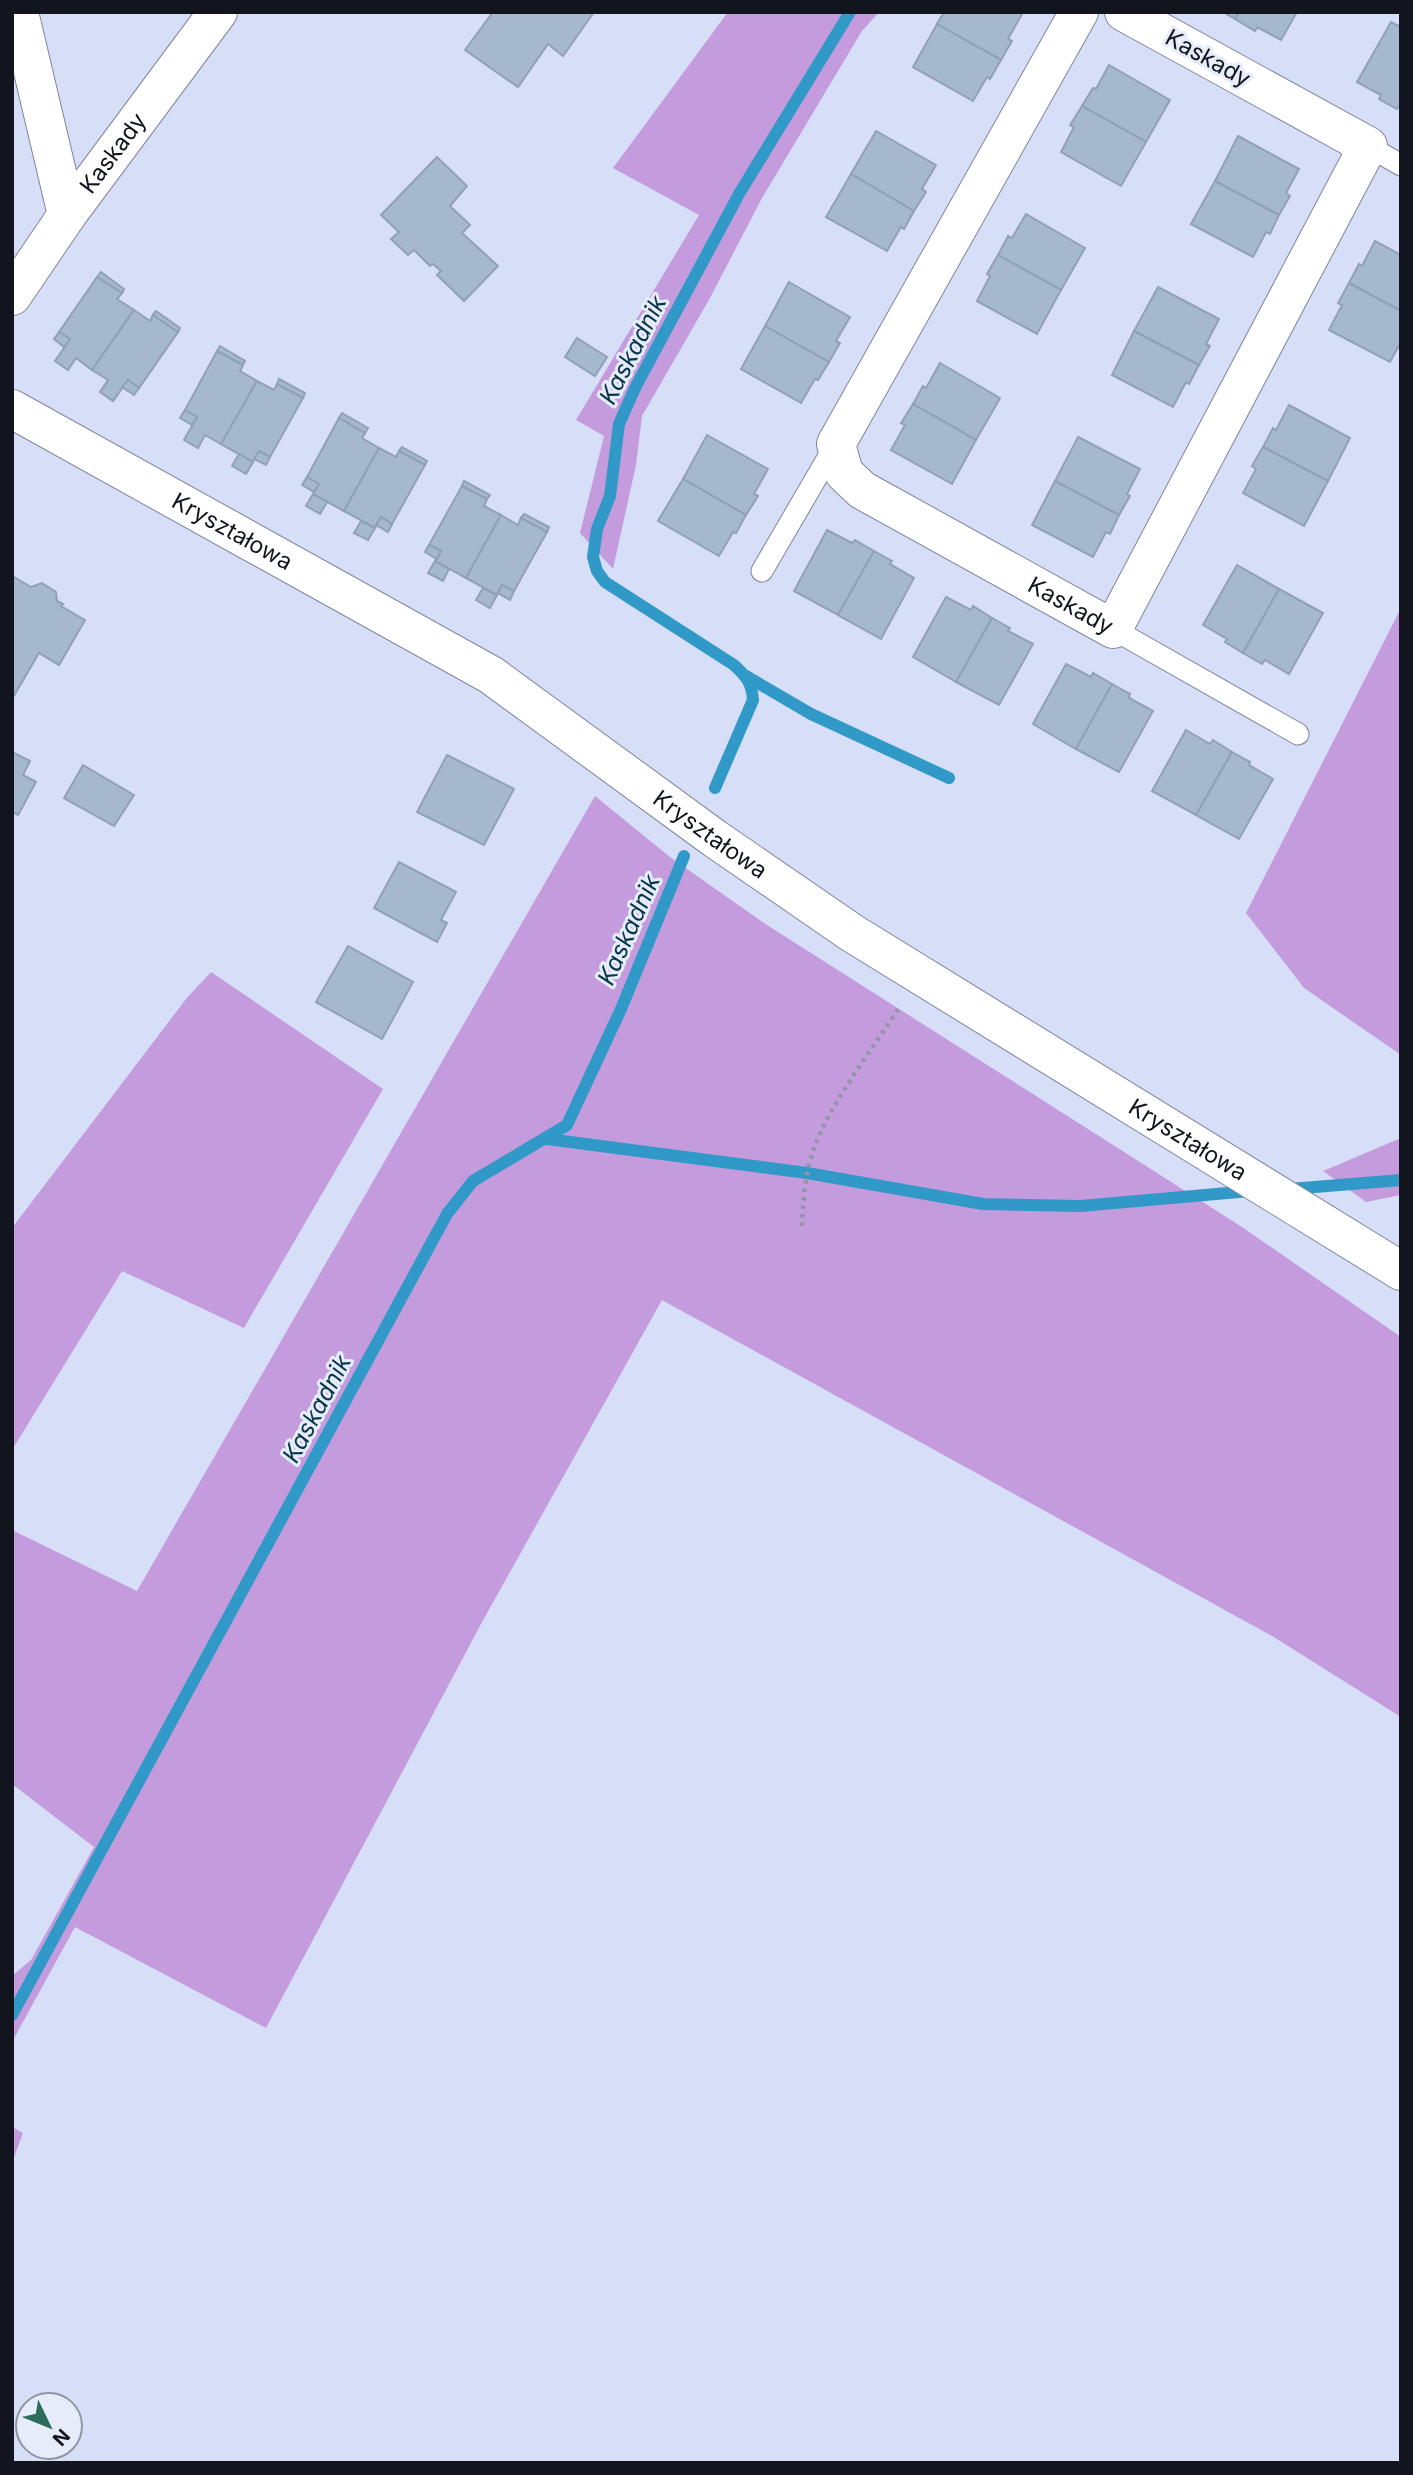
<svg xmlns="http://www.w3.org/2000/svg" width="1413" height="2475" font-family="Inter,sans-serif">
<rect width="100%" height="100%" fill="#d7def7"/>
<g fill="#c49cdd">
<path d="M728,12H879L862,31L762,198L710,298L642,416L636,465L613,569L580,533L604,436L576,420L699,215L613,168Z"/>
<path d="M1401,608V1055L1304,988L1246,913Z"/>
<path d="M595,796L670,857L767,925L1242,1227L1401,1337V1717L1272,1636L662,1300L481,1624L266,2028L75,1927L12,2042V1976L31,1960L94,1847L12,1784V1530L137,1591Z"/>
<path d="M211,972L383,1089L244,1328L122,1271L12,1450V1228L186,999Z"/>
<path d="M1401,1138V1195L1366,1202L1323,1171Z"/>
<path d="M12,2127L23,2133L12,2163Z"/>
</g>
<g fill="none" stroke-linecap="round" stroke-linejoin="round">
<g stroke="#3099c8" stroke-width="12">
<path d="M746,676L811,714L949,778"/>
<path d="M715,788L753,700C752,683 746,676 734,665L605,582L597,571L593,557L597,529L610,496L619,424L635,388L739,194L850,12"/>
<path d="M547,1139L807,1173L983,1204L1081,1206L1250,1191"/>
<path d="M1290,1189L1401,1180"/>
<path d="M12,2015L447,1214L473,1181L567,1125L621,1009L684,856"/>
</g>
</g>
<g fill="#a6b8cd" stroke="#90a1b6" stroke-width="2">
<path d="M493,12H594L563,56L548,44L518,87L465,50Z"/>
<path d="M944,12H1019L1022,14L1008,39L1012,41L1001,60L937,24Z"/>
<path d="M1223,12H1239L1235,19Z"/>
<path d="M1239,12H1297L1281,40L1257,27L1255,31L1235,19Z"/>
<path d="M1391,22L1401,27V103L1397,109L1379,99L1381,95L1357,82Z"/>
<path d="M937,24L1001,60L990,79L987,77L973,101L913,67Z"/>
<path d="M1109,65L1170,100L1146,142L1082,106L1093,88L1096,89Z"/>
<path d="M1082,106L1146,142L1121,186L1061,152L1074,127L1070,125Z"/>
<path d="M876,131L936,165L922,189L926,192L914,211L851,174Z"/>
<path d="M1238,136L1299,169L1286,193L1290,196L1279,215L1215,181Z"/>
<path d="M437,157L467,186L450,206L470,225L462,233L498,266L464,301L437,275L441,271L433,264L430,266L414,250L408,255L391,239L399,232L381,215Z"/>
<path d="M851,174L914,211L904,229L901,227L887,251L826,217Z"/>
<path d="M1215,181L1279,215L1270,234L1266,232L1253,257L1191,224Z"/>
<path d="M1026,214L1085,248L1061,290L998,255L1008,236L1012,238Z"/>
<path d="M1375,241L1401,255V311L1349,283L1359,264L1362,266Z"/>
<path d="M998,255L1061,290L1037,334L977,301L990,276L987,274Z"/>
<path d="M101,272L124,289L122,293L97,277Z"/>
<path d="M97,277L122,293L117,299L134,310L92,370L76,358L68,370L55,361L70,339L59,332Z"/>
<path d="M789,282L850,317L836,341L840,343L829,362L765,326Z"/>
<path d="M1349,283L1401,311V342L1390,362L1329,330L1342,305L1338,303Z"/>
<path d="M1158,287L1219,319L1206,344L1210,346L1199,365L1134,331Z"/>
<path d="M134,310L150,321L153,315L178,332L139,388L128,380L113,401L100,392L108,380L92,370Z"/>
<path d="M156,311L180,328L178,332L153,315Z"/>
<path d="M765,326L829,362L818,380L815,379L801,403L741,369Z"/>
<path d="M1134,331L1199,365L1189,384L1186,382L1173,407L1112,375Z"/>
<path d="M59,332L70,339L64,347L54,339Z"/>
<path d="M577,338L607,357L595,376L565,357Z"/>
<path d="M220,346L245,361L243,365L217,351Z"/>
<path d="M217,351L243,365L240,371L257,381L221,444L205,435L198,448L184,440L197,417L185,410Z"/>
<path d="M940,363L1000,398L976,440L913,404L923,386L926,388Z"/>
<path d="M279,379L305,393L303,398L277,384Z"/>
<path d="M128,380L139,388L134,395L122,387Z"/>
<path d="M257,381L274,390L277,384L303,398L270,457L259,451L253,462L221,444Z"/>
<path d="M913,404L976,440L952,484L891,450L905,425L901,423Z"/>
<path d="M1289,405L1350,438L1328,481L1263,447L1273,428L1276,430Z"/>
<path d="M185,410L197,417L192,425L180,418Z"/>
<path d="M342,413L368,428L365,433L339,418Z"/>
<path d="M339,418L365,433L362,438L379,448L344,511L313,494L319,484L307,477Z"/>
<path d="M707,435L768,469L754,494L758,496L746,515L683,479Z"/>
<path d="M1078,437L1140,469L1127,494L1130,496L1119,515L1055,481Z"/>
<path d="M402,447L427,461L425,465L399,451Z"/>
<path d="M1263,447L1328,481L1304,526L1243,493L1256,469L1252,466Z"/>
<path d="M379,448L396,457L399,451L425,465L392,524L381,517L375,528L344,511Z"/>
<path d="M259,451L270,457L266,465L254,459Z"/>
<path d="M239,454L253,462L246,474L232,466Z"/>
<path d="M307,477L319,484L314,492L302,485Z"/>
<path d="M683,479L746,515L736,533L733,532L719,556L658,521Z"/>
<path d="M464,481L490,495L487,499L462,486Z"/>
<path d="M1055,481L1119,515L1110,534L1106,532L1093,557L1032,525Z"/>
<path d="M462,486L487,499L484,506L501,515L466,578L435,561L441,551L429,545Z"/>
<path d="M313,494L327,502L320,514L306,506Z"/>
<path d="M524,514L549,527L547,532L521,518Z"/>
<path d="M501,515L518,525L521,518L547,532L514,591L502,585L497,595L466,578Z"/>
<path d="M381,517L392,524L388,532L376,525Z"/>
<path d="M361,521L375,528L368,540L354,533Z"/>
<path d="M827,530L852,543L855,540L874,551L838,615L794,591Z"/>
<path d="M429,545L441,551L437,559L425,552Z"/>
<path d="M874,551L892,561L890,564L914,578L881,639L838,615Z"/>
<path d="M435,561L449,569L443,581L428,573Z"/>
<path d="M1237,565L1279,589L1243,653L1225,642L1227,639L1203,625Z"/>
<path d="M14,577L31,587L42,583L56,592L57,601L63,604L61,606L85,620L59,665L39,653L12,699V581Z"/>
<path d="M502,585L514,591L510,600L498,593Z"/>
<path d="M483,588L497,595L490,608L476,600Z"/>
<path d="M1279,589L1323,613L1289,674L1265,660L1262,664L1243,653Z"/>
<path d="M946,597L971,610L973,606L992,618L956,682L913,657Z"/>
<path d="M992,618L1010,628L1008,631L1033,644L999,705L956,682Z"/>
<path d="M1066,664L1091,677L1093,673L1112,684L1076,749L1033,724Z"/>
<path d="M1112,684L1130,694L1129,698L1153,711L1119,772L1076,749Z"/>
<path d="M1186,730L1210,744L1213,740L1232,752L1196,815L1152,791Z"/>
<path d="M12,752L30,761L23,775L36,782L18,815L12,812Z"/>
<path d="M1232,752L1250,762L1249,765L1273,779L1239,839L1196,815Z"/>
<path d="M447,755L514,789L484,845L417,812Z"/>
<path d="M83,765L134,795L114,826L64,798Z"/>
<path d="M399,862L456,892L441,920L447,923L437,942L374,908Z"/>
<path d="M348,946L413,982L382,1039L316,1002Z"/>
</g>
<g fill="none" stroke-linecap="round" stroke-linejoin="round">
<g stroke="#80869d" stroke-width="23">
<g id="service">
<path d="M1368,146L1401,165"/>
<path d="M762,571L836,444"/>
<path d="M1113,629L1298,734"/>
</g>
</g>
<g stroke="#80869d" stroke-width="40">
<g id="minor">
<path d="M19,12L67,215"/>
<path id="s1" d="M1079,12L836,444L844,473L862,490L1113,629L1368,146L1124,12"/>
<path id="s2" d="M12,296L67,215L218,12"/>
<path id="s3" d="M12,409L491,675L714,838L852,933L1401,1271"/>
</g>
</g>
<path stroke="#9095a8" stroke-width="4.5" stroke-dasharray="3.5 5" stroke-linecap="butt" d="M802,1226C803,1201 805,1175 813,1151C829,1105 871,1051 899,1008"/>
<use href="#service" stroke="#fff" stroke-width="21"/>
<use href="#minor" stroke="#fff" stroke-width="38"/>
</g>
<g text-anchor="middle" stroke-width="6" stroke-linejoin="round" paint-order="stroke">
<g font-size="23" fill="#13151e" stroke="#e7ecfb">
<text transform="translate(1208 58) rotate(29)" y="8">Kaskady</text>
<text dy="8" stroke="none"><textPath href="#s2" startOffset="175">Kaskady</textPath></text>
<text dy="8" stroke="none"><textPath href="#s3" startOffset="252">Kryształowa</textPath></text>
<text dy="8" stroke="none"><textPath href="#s1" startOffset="789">Kaskady</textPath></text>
<text dy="8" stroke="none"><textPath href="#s3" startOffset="819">Kryształowa</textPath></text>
<text dy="8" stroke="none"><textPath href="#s3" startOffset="1386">Kryształowa</textPath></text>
</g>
<g font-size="24" font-style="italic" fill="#073549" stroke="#e7ecfb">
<text transform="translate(633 350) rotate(-63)" y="8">Kaskadnik</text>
<text transform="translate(629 930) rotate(-66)" y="8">Kaskadnik</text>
<text transform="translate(317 1409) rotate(-62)" y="8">Kaskadnik</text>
</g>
</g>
<rect width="1413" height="2475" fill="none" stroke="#13151e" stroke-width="28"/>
<g transform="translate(49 2426) rotate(133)"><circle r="33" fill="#e7ecfb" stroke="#9296a3" stroke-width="2"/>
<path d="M0-5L12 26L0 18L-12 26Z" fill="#2b6c5b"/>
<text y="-10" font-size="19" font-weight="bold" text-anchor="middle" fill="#13151e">N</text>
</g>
</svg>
